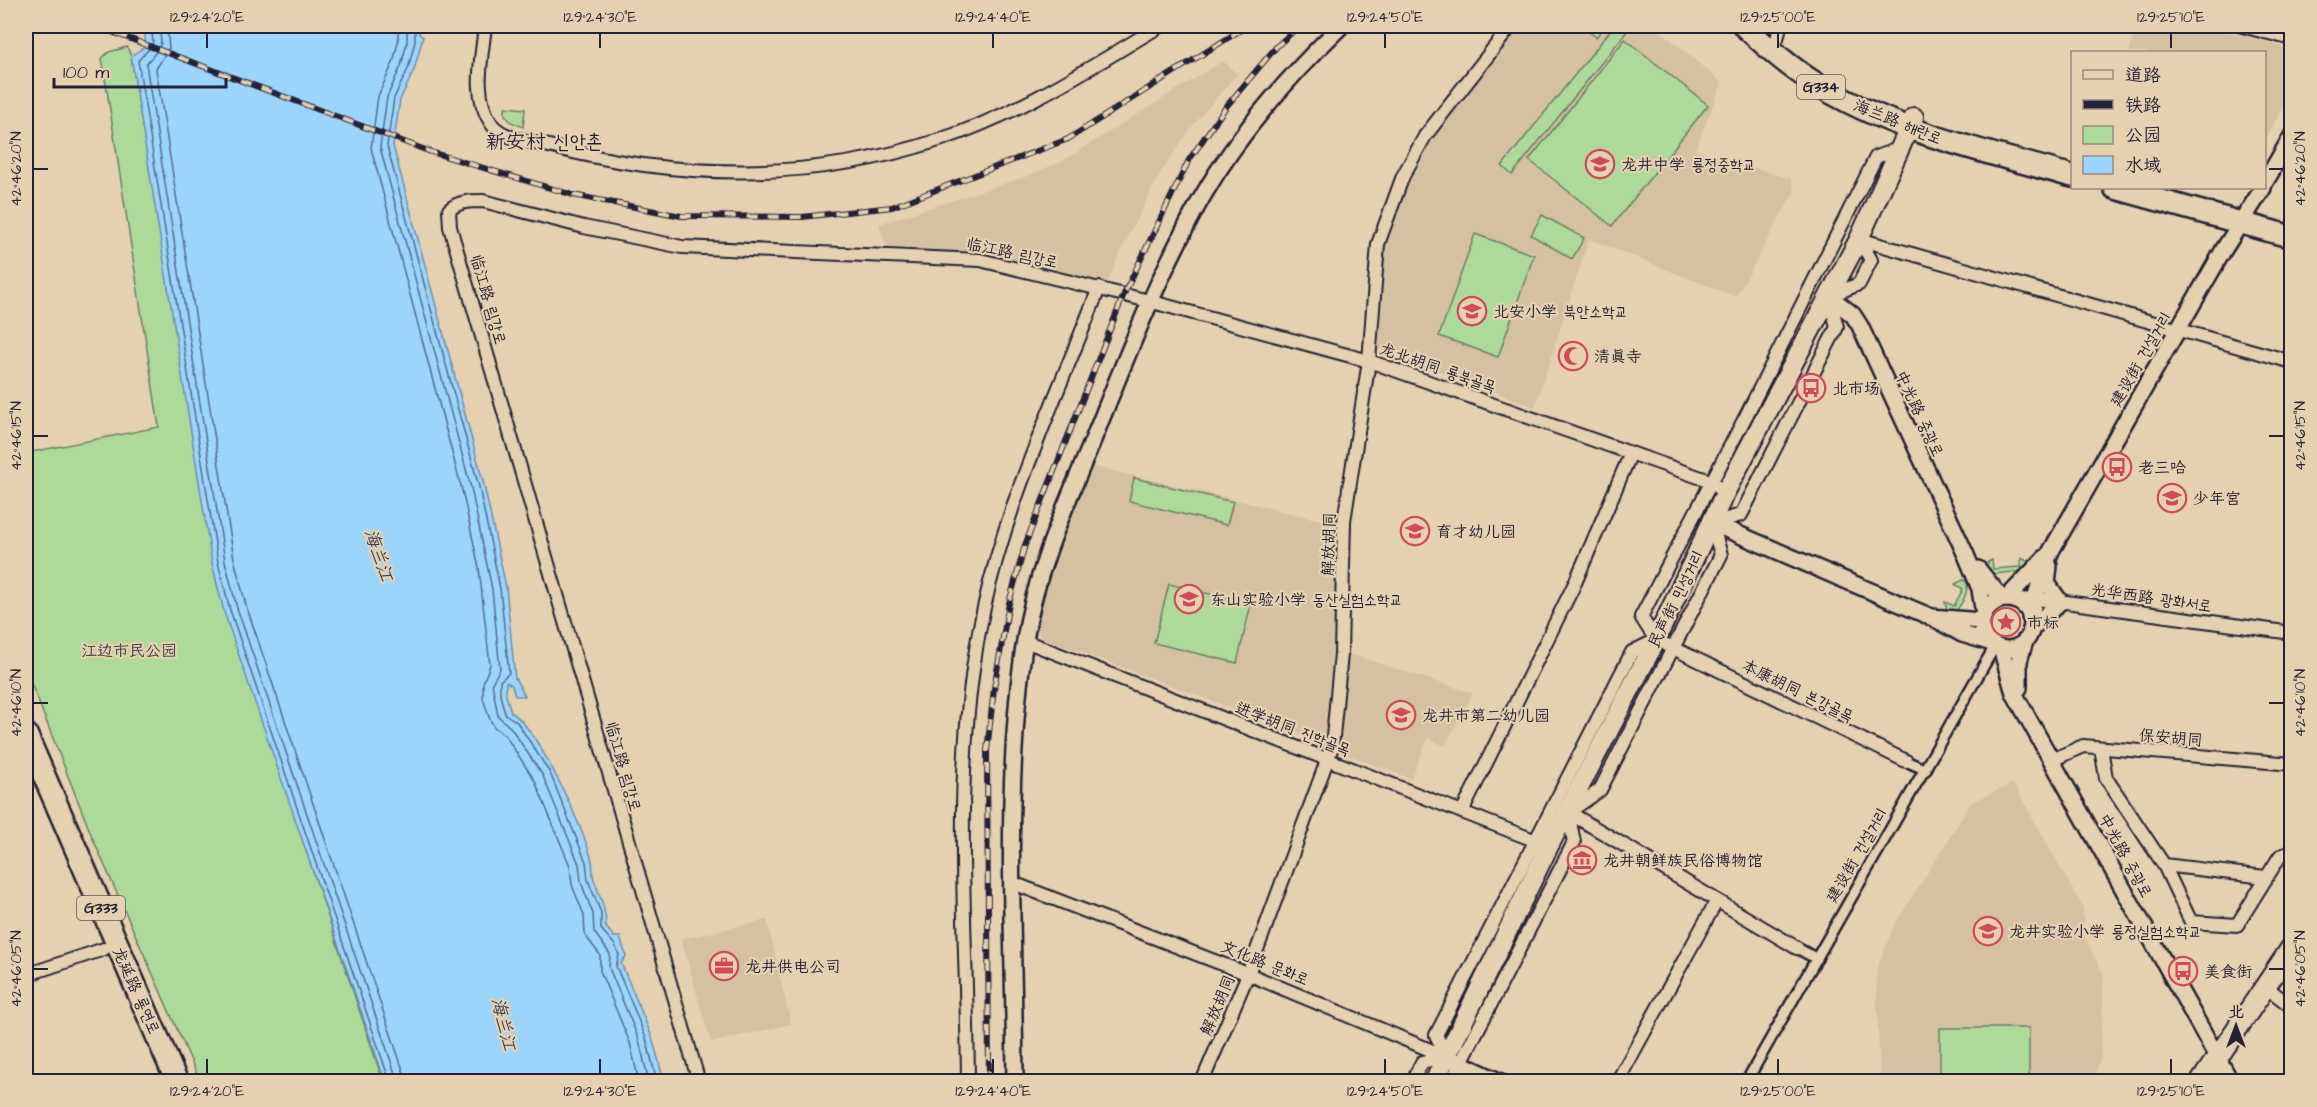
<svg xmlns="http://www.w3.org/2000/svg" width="2317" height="1107" font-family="'Architects Daughter','LXGW WenKai TC','Poor Story',sans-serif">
<rect width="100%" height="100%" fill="#e5d0af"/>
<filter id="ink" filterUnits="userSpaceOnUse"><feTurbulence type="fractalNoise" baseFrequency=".0167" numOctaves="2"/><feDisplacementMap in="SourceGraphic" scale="12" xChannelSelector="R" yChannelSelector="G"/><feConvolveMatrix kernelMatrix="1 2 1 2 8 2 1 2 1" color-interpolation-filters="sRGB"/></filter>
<g filter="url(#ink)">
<g fill="#d5c1a2">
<path d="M1520,26H1655L1722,83L1695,150L1791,179L1795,190L1736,297L1589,239L1535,407L1378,348L1377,274L1386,232L1426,147Z"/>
<path d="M2136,26H2207L2291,49V91L2265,141L2264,52H2129Z"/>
<path d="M1223,61L1237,74L1190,129L1160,174L1121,250L1107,284L977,254L886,248L879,224L1022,178L1061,162Z"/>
<path d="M1088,465L1329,522L1335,526L1336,656L1327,744L1041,637L1037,630L1038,612L1045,585Z"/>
<path d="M1346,653L1473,693L1445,746L1428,738L1411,779L1340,752L1338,749Z"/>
<path d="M2013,783L2083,908L2084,936L2104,976L2101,1056L2093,1081H1880L1876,971L1894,926L1971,803Z"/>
<path d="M767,920L791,1024L711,1043L681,939Z"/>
</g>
<g fill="#aeda99" stroke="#687e6a" stroke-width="1.5">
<path d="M1581,26H1605L1596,37Z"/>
<path d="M1614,26H1631L1512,175L1502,166Z"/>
<path d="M1625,39L1708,105L1612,226L1529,160Z"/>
<path d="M127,47L131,56L217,584L383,1081H200L93,839L26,670V453L159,427L102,58L109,52Z"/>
<path d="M505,107L525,109L523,127L511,122L505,115Z"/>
<path d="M1542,215L1584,238L1572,259L1531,235Z"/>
<path d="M1475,234L1534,255L1498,357L1439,336Z"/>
<path d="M1134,478L1233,502L1227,525L1129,501Z"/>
<path d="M2021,558L2029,562L2025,571L1993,574L1986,569L1988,562L1992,560L1993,569L2021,567Z"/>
<path d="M1963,580L1967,582C1969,591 1961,607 1953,613L1947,611L1945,602L1954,606L1963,589L1955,584Z"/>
<path d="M1169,584L1251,604L1237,663L1154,643Z"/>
<rect x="1940" y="1028" width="89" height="53"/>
</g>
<path fill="#9cd5fc" stroke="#6b8daf" stroke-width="1.5" d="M144,26H421L419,34L423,37L414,70L400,100L393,146L484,485L506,587L515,678L525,696H515L512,685L506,682V695L511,712C537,727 584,829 592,861C593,866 592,873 594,879C600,897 606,908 606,927L614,937H620L626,956L621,963L652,1037L664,1081H385L224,612L212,563L131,56L146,46Z"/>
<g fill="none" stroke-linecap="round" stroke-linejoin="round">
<g stroke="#536a88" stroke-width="1.5">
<path d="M150,26C157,50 150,45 138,61L218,562L230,610L390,1082"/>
<path d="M158,26C165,49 158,48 146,64L225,561L237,608L398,1082"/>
<path d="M167,26L169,48L156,69L234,559L246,605L407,1082"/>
<path d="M398,26V42L393,63L378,96L371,148L462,490L479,568L490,665L483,683V698L489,717L494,727L505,735L535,781L570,866L572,885L584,915L585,935L600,955V971L630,1043L639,1082"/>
<path d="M407,26V42L401,66L387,97L380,147L471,488L492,589L500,669L492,683L498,716L511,728L543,776L579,864L581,882L593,914L594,932L610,954L609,968L639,1040L649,1082"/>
<path d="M415,26V41L408,69L394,98L387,146L479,487L500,588L509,673L500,681V695L505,714L517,722L550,773L586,862L588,880L601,913V929L615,945L619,955L616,966L646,1038L657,1082"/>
</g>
<g stroke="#22223b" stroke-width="14">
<g id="pedestrian">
<path d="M1906,761L1926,770"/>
<path d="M1797,948L1817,959"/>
<path d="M1746,1082L1995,646"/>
</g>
</g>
<g stroke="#22223b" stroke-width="16">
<g id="minor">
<path d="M485,26C482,57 472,95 491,123C501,139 532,142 549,146C677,180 812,182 939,140C1019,114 1088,69 1160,26"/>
<path d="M2242,26L2292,39"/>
<path d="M1777,39L1780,26"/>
<path d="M1859,239L2292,362"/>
<path d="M2006,599L2051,600L2292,633"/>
<path d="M1656,640L1641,617L1747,414L1876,157L1901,148"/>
<path d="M1025,641L1549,846"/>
<path d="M1667,645L1906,761"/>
<path d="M2101,748L2106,778L2164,865L2191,922L2237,925L2280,856L2292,852"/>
<path d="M2052,760L2083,746L2292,764"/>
<path d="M1462,812L1575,583L1631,453"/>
<path d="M1568,812L1797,948"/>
<path d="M1569,812L1600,790L1721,555L1712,523L1741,515L1837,327L1829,296L1859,284L1871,260L1859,239"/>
<path d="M2164,865L2265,877"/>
<path d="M1013,883L1248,974L1447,1057"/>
<path d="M26,975L104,949"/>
<path d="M2266,987L2292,1007"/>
<path d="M1447,1057L1436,1035L1632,652L1656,640"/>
<path d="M699,1082L450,227L449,210C459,201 470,201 483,201L584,227L682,247L980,260L1149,301L1369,361L1710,481L1725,493"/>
<path d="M968,1082C967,926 950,765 983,612C1007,500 1058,394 1099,288"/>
<path d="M1202,1082L1248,974L1332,747L1341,654L1344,521L1369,361L1378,244L1403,176L1425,136L1511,26"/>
<path d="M1412,1082L1422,1062L1446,1057"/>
<path d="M1451,1082L1574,842L1568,812"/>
<path d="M1617,1082L1716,902"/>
</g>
</g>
<g stroke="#22223b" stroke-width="20">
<g id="tertiary">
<path d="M2264,184L2292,136"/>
<path d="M1829,296L1853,315L1860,326L1966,555L1980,589L1984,615"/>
<path d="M1712,523L1931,617"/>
<path d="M1978,569L2002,599"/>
<path d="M2006,599L2045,558"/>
<circle cx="2007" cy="624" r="25"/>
<path d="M1984,615L1981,621L1931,617L1962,634L1989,642"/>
<path d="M2030,617L2043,571L2051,551L2224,249L2263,188"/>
<path d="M2031,629L2060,602L2047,583L2049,566"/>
<path d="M2001,648L2014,693L2024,711L2231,1082"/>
<path d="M2019,688V661L2025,641"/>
<path d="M1447,1057L1501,1082"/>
<path d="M1015,1082C1014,937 1003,782 1025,640C1036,569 1066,505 1093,440C1126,358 1158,276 1201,199C1238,134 1288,77 1341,26"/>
</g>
</g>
<g stroke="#22223b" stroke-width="22">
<path id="secondary" d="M1434,1082L1549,846L1656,640L1725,493L1859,239L1914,117"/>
</g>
<g stroke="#22223b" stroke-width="24">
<path id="primary" d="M2201,1082L2292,947"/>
</g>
<g stroke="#22223b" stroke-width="26">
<g id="trunk">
<path d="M1744,26C1766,46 1789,67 1815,83C1893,132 1985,151 2072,176"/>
<path d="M2115,188L2292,237"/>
<path d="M26,734L177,1082"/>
</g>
</g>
<use href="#pedestrian" stroke="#e5d0af" stroke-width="9"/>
<use href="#minor" stroke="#e5d0af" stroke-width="12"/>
<use href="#tertiary" stroke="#e5d0af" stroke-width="15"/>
<use href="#secondary" stroke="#e5d0af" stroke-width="18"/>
<use href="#primary" stroke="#e5d0af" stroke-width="20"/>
<use href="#trunk" stroke="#e5d0af" stroke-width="21"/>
<g stroke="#22223b" stroke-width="6">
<g id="rail">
<path d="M96,26L431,152L573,195L681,216L802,217L892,207L1068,139L1247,26"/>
<path d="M989,1082L987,751L994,688L1009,603L1025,545L1124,294L1189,160L1225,108L1277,46L1299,26"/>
</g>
</g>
<use href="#rail" stroke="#e5d0af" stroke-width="4" stroke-dasharray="11" stroke-linecap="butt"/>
</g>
</g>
<path fill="none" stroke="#22223b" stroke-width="2" d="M207,33V48M600,33V48M993,33V48M1385,33V48M1778,33V48M2171,33V48M33,169H48M2269,169H2284M33,436H48M2269,436H2284M33,703H48M2269,703H2284M33,969H48M2269,969H2284M207,1059V1074M600,1059V1074M993,1059V1074M1385,1059V1074M1778,1059V1074M2171,1059V1074"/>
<defs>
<g id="school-ring" transform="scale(1.5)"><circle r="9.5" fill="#e5d0af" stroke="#d1495b" stroke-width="1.5"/><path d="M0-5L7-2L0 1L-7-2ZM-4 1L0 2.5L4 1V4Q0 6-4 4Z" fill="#d1495b"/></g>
<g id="mosque-ring" transform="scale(1.5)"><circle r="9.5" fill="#e5d0af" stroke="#d1495b" stroke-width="1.5"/><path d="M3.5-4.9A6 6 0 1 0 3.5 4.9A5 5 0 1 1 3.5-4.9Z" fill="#d1495b"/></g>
<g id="bus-ring" transform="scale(1.5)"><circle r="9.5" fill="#e5d0af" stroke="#d1495b" stroke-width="1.5"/><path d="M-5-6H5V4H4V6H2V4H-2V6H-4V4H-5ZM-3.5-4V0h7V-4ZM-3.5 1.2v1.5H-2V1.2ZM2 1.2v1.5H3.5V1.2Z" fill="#d1495b"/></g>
<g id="sight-ring" transform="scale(1.5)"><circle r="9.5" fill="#e5d0af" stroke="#d1495b" stroke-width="1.5"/><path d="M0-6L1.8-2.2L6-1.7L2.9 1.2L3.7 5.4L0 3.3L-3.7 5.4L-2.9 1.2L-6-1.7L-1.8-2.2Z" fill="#d1495b"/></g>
<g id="museum-ring" transform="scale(1.5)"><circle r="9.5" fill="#e5d0af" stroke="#d1495b" stroke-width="1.5"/><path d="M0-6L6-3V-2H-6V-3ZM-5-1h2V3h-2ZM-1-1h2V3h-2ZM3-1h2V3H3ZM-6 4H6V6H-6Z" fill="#d1495b"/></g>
<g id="office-ring" transform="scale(1.5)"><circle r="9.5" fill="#e5d0af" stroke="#d1495b" stroke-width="1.5"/><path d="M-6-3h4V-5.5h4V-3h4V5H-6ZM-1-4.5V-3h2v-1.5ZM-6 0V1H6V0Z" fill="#d1495b"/></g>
</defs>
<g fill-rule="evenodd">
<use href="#school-ring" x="1600" y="164"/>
<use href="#school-ring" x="1472" y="311"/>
<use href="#mosque-ring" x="1573" y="356"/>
<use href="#bus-ring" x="1811" y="388"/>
<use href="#bus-ring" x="2117" y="467"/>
<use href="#school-ring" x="2172" y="498"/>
<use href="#school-ring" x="1415" y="531"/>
<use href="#school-ring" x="1189" y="599"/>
<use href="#sight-ring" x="2006" y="622"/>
<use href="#school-ring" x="1401" y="715"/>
<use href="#museum-ring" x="1582" y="860"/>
<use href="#school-ring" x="1988" y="931"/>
<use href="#office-ring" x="724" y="966"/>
<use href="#bus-ring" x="2183" y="971"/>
</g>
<g text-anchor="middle" stroke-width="4.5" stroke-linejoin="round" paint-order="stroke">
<g fill="#e5d0af" stroke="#5c565e" stroke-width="1.5">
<rect x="1797" y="75" width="48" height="24" rx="4.5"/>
<rect x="77" y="896" width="48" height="24" rx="4.5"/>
</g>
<g font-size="15" font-weight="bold" fill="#22223b">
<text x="1821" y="92">G334</text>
<text x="101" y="913">G333</text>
</g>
<g font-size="16" fill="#22223b" stroke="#e5d0af">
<text transform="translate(1898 121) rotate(22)" y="6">海兰路 해란로</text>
<text transform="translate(1012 252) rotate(12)" y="6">临江路 림강로</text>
<text transform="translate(489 299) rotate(74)" y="6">临江路 림강로</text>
<text transform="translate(2140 359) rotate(-60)" y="6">建设街 건설거리</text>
<text transform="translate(1438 367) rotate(19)" y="6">龙北胡同 룡북골목</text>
<text transform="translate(1920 413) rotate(65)" y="6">中光路 중광로</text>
<text transform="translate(1328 544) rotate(-88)" y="6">解放胡同</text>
<text transform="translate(2151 597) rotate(8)" y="6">光华西路 광화서로</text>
<text transform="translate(1675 599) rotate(-64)" y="6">民声街 민성거리</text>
<text transform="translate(1798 690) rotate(26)" y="6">本康胡同 본강골목</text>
<text transform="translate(1293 728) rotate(21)" y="6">进学胡同 진학골목</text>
<text transform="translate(2171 737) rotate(5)" y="6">保安胡同</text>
<text transform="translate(624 766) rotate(74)" y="6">临江路 림강로</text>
<text transform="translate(1856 855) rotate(-60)" y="6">建设街 건설거리</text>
<text transform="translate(2126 855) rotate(61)" y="6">中光路 중광로</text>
<text transform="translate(1265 962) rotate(22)" y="6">文化路 문화로</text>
<text transform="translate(137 990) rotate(66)" y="6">龙延路 룡연로</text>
<text transform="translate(1217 1005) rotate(-67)" y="6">解放胡同</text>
</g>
<g font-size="16" fill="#22223b" stroke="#e5d0af" text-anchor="start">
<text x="1621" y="170">龙井中学 룡정중학교</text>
<text x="1493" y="317">北安小学 북안소학교</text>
<text x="1594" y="362">清真寺</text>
<text x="1832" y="394">北市场</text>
<text x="2138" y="473">老三哈</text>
<text x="2193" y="504">少年宫</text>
<text x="1436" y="537">育才幼儿园</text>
<text x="1210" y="605">东山实验小学 동산실험소학교</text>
<text x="2027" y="628">市标</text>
<text x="1422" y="721">龙井市第二幼儿园</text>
<text x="1603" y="866">龙井朝鲜族民俗博物馆</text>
<text x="2009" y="937">龙井实验小学 룡정실험소학교</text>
<text x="745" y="972">龙井供电公司</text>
<text x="2204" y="977">美食街</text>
</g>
<g font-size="16" fill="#373e49" stroke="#e5d0af">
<text x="129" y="656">江边市民公园</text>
</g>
<g font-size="18" font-style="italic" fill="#343d58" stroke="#e5d0af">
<text transform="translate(379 555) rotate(71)" y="6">海兰江</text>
<text transform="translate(504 1024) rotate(76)" y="6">海兰江</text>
</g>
<g font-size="20" fill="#22223b" stroke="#e5d0af">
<text x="544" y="148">新安村 신안촌</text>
</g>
</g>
<rect width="2317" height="1107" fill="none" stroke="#e5d0af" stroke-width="66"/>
<rect x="2071" y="51" width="195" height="138" fill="#e5d0af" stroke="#978a81" stroke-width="1.5"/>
<rect x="2083" y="70" width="30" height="9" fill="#e5d0af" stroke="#978a81" stroke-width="1.5"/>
<text x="2125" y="81" font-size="18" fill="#22223b">道路</text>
<rect x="2083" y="100" width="30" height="9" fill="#22223b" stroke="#978a81" stroke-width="1.5"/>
<text x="2125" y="111" font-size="18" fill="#22223b">铁路</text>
<rect x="2083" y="126" width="30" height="18" fill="#aeda99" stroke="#978a81" stroke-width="1.5"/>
<text x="2125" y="141" font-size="18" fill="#22223b">公园</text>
<rect x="2083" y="156" width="30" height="18" fill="#9cd5fc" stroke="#978a81" stroke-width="1.5"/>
<text x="2125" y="171" font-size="18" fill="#22223b">水域</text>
<g transform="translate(2236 1026)" stroke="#e5d0af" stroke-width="4.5" paint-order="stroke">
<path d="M0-4.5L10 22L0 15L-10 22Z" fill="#22223b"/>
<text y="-9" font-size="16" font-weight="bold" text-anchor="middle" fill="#22223b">北</text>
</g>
<path d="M54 78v9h172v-9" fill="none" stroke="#22223b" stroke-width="3"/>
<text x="63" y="78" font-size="18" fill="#22223b" stroke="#e5d0af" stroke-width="4.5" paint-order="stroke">100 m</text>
<rect x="33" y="33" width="2251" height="1041" fill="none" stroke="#22223b" stroke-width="2"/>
<g font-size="15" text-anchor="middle" fill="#22223b">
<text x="207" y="22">129°24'20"E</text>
<text x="600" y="22">129°24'30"E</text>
<text x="993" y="22">129°24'40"E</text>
<text x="1385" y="22">129°24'50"E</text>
<text x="1778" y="22">129°25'00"E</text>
<text x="2171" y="22">129°25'10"E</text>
<text transform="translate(16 169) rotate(-90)" y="5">42°46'20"N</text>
<text transform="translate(2300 169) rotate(-90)" y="5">42°46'20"N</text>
<text transform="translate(16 436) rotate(-90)" y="5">42°46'15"N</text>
<text transform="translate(2300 436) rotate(-90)" y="5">42°46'15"N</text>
<text transform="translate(16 703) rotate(-90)" y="5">42°46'10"N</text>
<text transform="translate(2300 703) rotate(-90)" y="5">42°46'10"N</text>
<text transform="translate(16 969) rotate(-90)" y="5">42°46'05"N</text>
<text transform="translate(2300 969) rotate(-90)" y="5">42°46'05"N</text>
<text x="207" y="1096">129°24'20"E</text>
<text x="600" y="1096">129°24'30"E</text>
<text x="993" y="1096">129°24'40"E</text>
<text x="1385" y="1096">129°24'50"E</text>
<text x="1778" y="1096">129°25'00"E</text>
<text x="2171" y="1096">129°25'10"E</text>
</g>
</svg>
